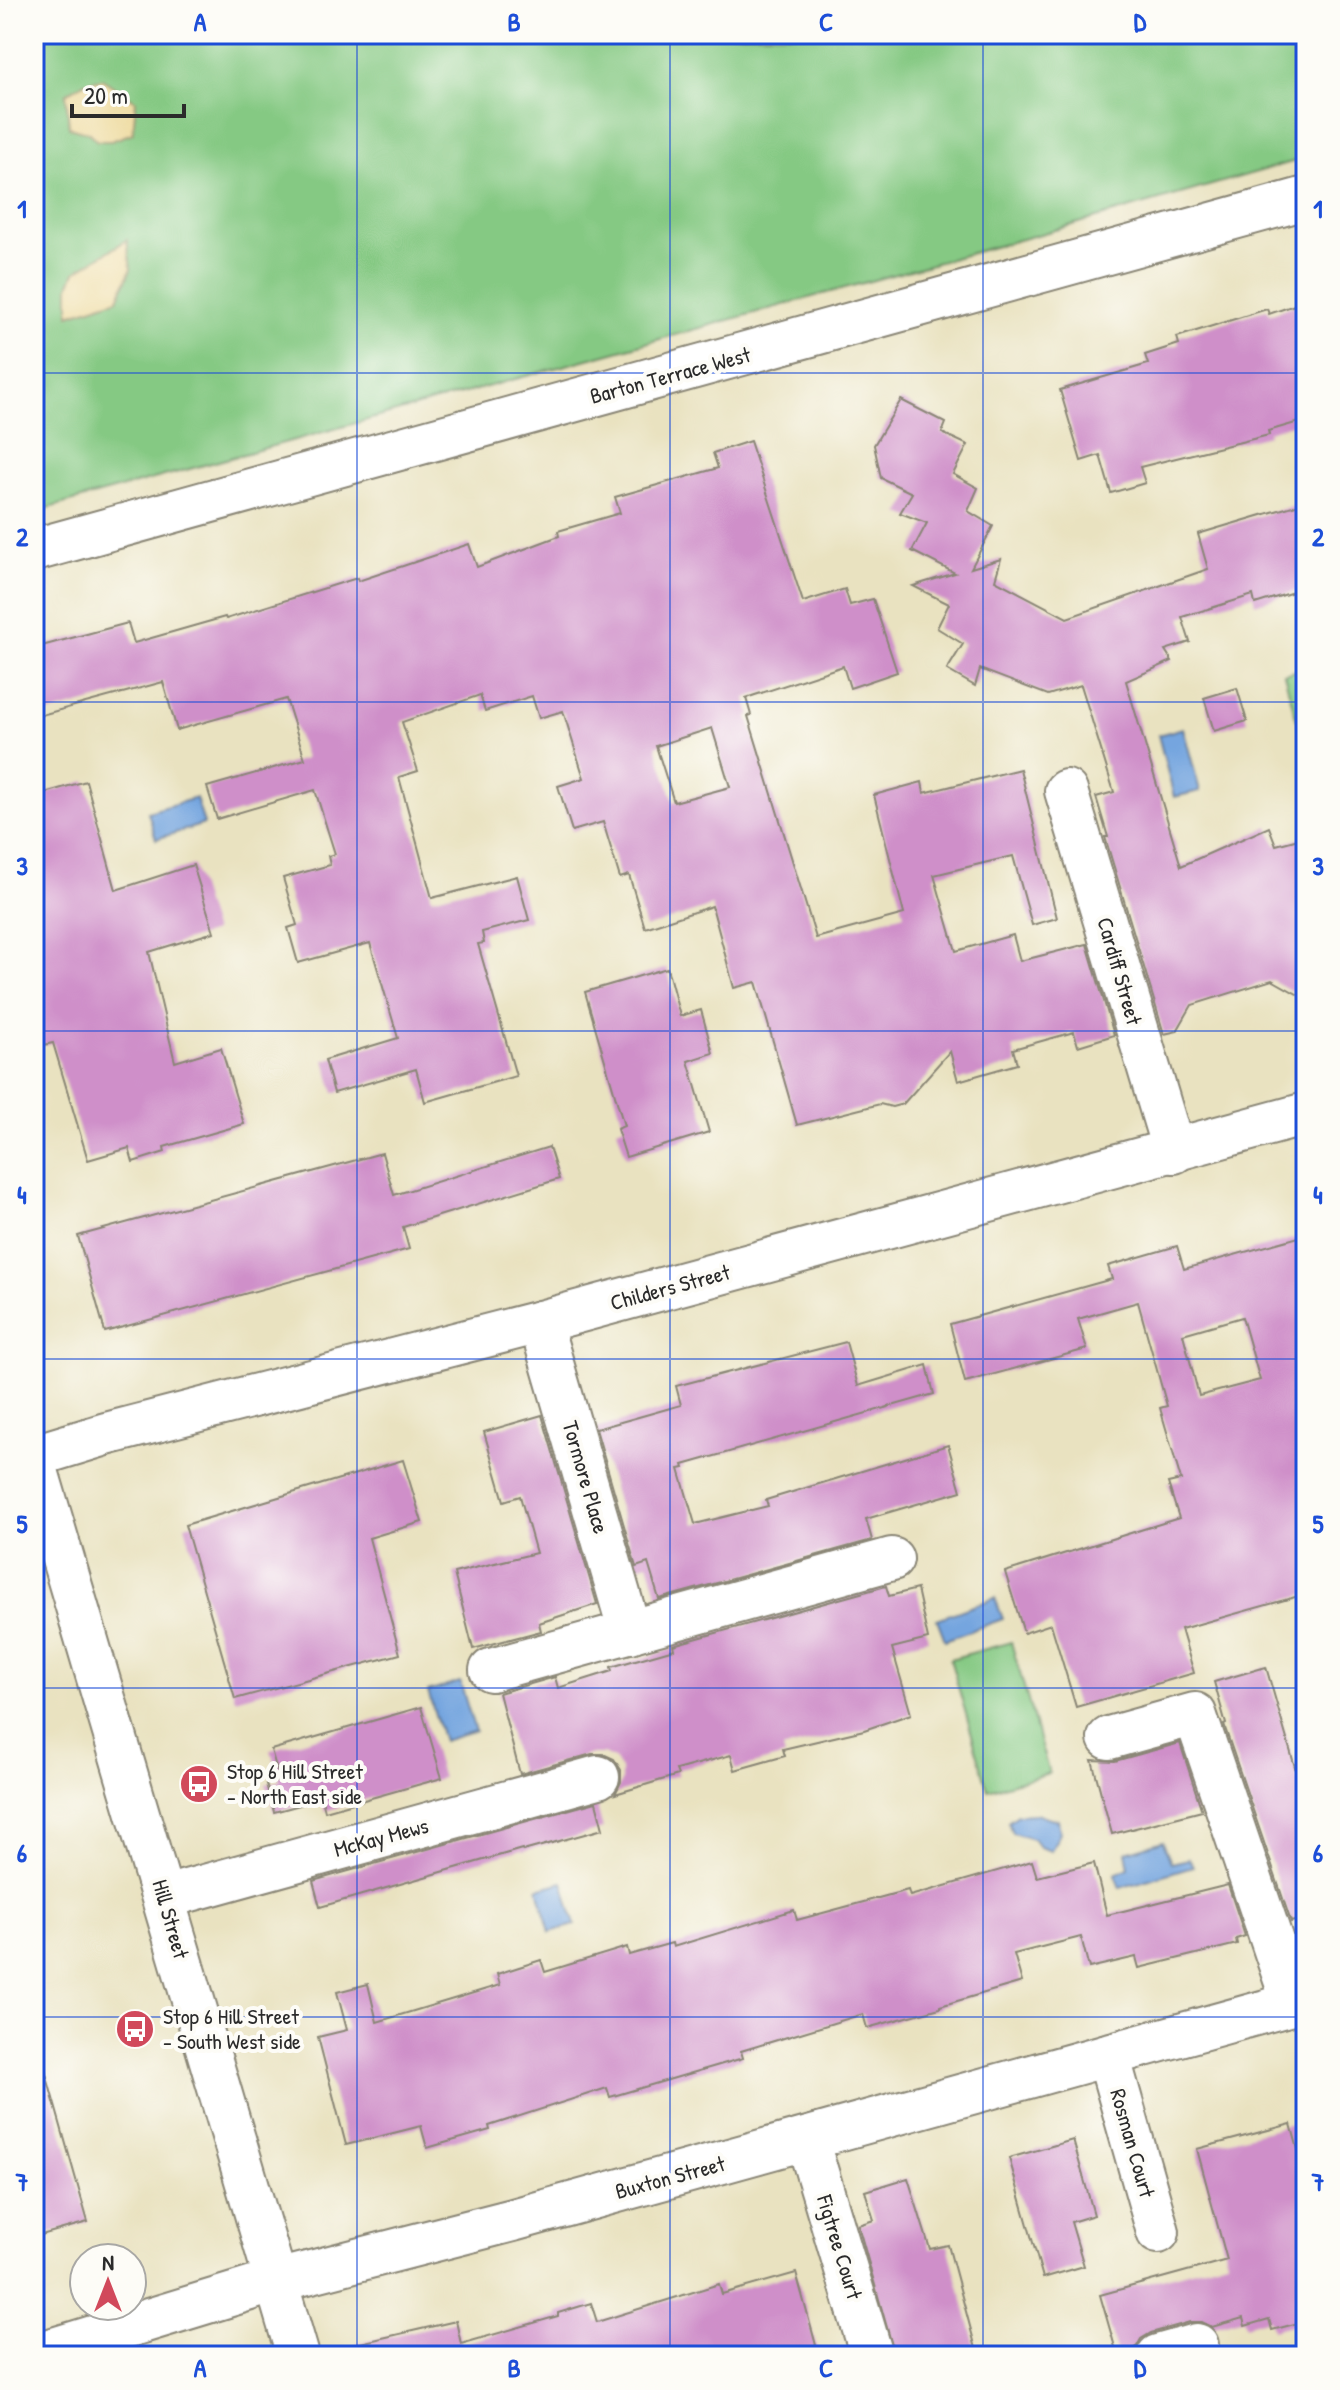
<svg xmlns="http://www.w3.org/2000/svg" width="1340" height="2390" font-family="'Patrick Hand',sans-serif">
<rect width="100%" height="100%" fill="#fdfcf7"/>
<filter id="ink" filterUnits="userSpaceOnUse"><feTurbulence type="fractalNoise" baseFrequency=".0125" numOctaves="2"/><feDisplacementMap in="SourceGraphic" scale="16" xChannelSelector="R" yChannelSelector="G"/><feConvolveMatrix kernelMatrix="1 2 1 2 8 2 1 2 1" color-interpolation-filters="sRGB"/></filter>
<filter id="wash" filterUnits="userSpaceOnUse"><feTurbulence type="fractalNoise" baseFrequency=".006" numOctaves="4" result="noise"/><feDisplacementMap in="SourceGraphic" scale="32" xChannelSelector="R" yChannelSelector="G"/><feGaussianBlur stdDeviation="1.8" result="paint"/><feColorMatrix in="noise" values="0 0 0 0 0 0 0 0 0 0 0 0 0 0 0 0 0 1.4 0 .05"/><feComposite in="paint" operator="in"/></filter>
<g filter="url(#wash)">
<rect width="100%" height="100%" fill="#e9e2c0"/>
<g fill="#85c983" stroke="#587a57" stroke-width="2">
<path d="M34,34H1306V158L1044,233L34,512Z"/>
<path d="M1306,668V753L1284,674Z"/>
<path d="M1011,1642L1049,1773L988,1790L950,1659Z"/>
</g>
<g fill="#eeda9e" stroke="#8c8264" stroke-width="2">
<path d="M102,79L136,101L133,133L111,141H97L89,133L69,127L66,94L85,82Z"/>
<path d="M127,240L131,269L118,299L69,315V286L75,272Z"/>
</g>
<g fill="#74a5df" stroke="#506885" stroke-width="2">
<path d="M1183,728L1200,791L1174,797L1158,735Z"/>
<path d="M196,798L204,824L156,839L148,812Z"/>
<path d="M995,1598L1003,1619L945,1640L937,1619Z"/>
<path d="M460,1682L475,1731L443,1741L428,1692Z"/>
<path d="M1036,1814L1058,1820L1060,1832L1051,1851L1039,1847L1033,1839L1012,1833L1008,1822L1018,1815Z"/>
<path d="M1163,1841L1171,1863L1189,1859L1193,1866L1120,1888L1115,1874L1129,1868L1126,1852Z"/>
<path d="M563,1882L575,1925L550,1932L538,1889Z"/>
</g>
<g id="blocks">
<g fill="#cf8fc9" fill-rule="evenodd">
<path d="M1306,301V420L1268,431L1269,435L1140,467L1145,483L1111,493L1100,455L1081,461L1060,390L1148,364L1145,355L1179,344L1177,337L1267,309L1269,314Z"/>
<path d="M901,400L946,423L942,433L968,445L953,474L978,488L968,511L993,526L971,568L1001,559L995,580L1067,618L1208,569L1198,534L1306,502V588L1255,604L1253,595L1182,617L1190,642L1165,650L1172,661L1126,681L1181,866L1269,827L1276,845L1306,837V999L1272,980L1192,1005L1177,1031L1164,1034L1105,837H1108L1096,797L1114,792L1081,685L1048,695L980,669L975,686L947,670L963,644L937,628L949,604L913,586L955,573L912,551L927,523L900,513L912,493L881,478L874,445Z"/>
<path d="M750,441L803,602L845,589L850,605L873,599L897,672L850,688L843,666L746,698L751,715L748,716L816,938L904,914L874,795L922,782L924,793L1020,769L1057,918L1032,925L1013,856L934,875L956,951L1013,935L1020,961L1087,944L1114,1035L1078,1046L1074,1032L1013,1049L1017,1064L958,1081L950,1051L903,1104L892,1107L880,1104L797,1125L756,982L734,988L712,906L645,928L629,875L620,878L603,822L572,831L558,786L584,778L563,711L539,718L532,696L485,711L480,695L402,722L418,771L399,777L432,898L517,876L529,920L482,932L484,943L478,944L516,1076L425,1102L416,1069L334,1093L325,1060L398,1038L370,943L298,963L288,928L297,925L283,878L330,865L328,856L335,854L315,790L217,819L207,787L305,759L286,699L177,730L163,682L34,717V648L128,623L134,643L225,617L226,619L357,578L358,581L469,544L477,567L559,536L558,531L620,513L615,497L718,468L713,453ZM712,728L730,787L674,802L656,746Z"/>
<path d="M1237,688L1247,721L1214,731L1204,698Z"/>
<path d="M86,781L116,890L193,865L214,932L149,952L175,1062L221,1048L244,1124L164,1147L165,1152L133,1162L129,1148L88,1160L53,1043L39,1046L34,1026V796Z"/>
<path d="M667,968L680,1016L701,1010L713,1053L688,1061L709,1132L626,1157L617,1129L624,1126L585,992Z"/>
<path d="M549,1147L559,1179L403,1227L409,1249L105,1332L78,1236L382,1153L394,1195Z"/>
<path d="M1306,1235V1594L1181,1629L1194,1673L1076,1707L1051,1624L1024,1633L1005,1572L1179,1518L1168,1483L1181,1480L1160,1408L1167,1406L1138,1302L1078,1319L1087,1349L965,1382L950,1324L1112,1279L1108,1266L1177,1246L1184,1269ZM1242,1317L1260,1380L1199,1396L1183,1334Z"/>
<path d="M846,1342L858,1386L927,1365L934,1394L683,1465L684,1468L679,1469L695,1524L768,1506L766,1500L948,1445L961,1491L866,1519L872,1540L659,1599L648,1563L636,1567L596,1429L681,1405L676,1386Z"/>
<path d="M542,1415L597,1604L539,1623L541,1631L473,1649L454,1573L536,1553L520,1496L504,1501L484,1432Z"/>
<path d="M403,1460L422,1522L369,1538L400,1654L235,1699L185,1525Z"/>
<path d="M886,1586L889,1596L917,1589L928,1639L892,1648L911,1714L864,1730L783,1749L785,1756L735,1770L731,1755L676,1770L678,1775L615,1794L621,1782V1770L614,1759L603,1754H592L520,1774L499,1693L555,1677L558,1688L612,1671L611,1667L674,1649L673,1645Z"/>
<path d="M1266,1667L1306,1805V1918L1291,1922L1224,1725L1226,1724L1214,1682Z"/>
<path d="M421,1707L442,1778L325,1811L322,1799L274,1812L266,1784L280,1781L271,1750Z"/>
<path d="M1180,1743L1202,1811L1112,1834L1092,1760L1115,1761Z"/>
<path d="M596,1802L603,1829L523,1851L522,1849L320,1907L313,1881Z"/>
<path d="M1032,1861L1037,1877L1094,1863L1107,1915L1228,1885L1245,1936L1236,1939L1237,1944L1139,1968L1136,1957L1089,1968L1081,1937L1014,1954L1022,1982L940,2006V2008L867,2028L863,2014L741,2051L743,2058L610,2097L607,2088L489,2126L490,2130L427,2148L421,2126L346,2145L318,2037L347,2030L337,1992L368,1984L377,2022L500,1985L497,1974L541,1960L545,1972L627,1947L629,1955L672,1943L673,1947L794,1910L797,1920L908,1890L910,1896Z"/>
<path d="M43,2063L88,2222L34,2237V2064Z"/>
<path d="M1291,2124L1306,2178V2321L1272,2330L1269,2319L1245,2326L1243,2318L1212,2327L1202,2322H1190L1151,2333L1141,2339L1136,2348L1117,2354L1100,2295L1227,2260L1197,2149Z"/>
<path d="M1073,2140L1094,2215L1071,2222L1084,2266L1043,2278L1009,2158Z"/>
<path d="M908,2178L930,2249L948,2245L978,2356H895L858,2225L874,2220L865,2191Z"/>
<path d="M796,2273L819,2356H357L356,2344L456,2321L461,2344L558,2316V2313L591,2303L597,2322L719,2284L722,2294Z"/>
</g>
</g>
</g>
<g filter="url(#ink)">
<use href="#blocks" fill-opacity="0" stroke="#8a8676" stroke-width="2"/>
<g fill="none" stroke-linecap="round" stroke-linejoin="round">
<g stroke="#8a8676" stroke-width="46">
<g id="minor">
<path d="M34,550L1306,198"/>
<path d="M1066,791L1174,1152"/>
<path d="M540,1322L630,1632"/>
<path d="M34,1456L106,1434L540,1322L1306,1114"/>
<path d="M34,1461L298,2356"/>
<path d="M491,1670L892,1559"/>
<path d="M1109,1738L1195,1714L1293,2003"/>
<path d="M165,1897L598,1777"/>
<path d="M1108,2055L1158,2232"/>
<path d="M807,2139L872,2356"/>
<path d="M34,2355L276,2281L513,2220L1306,2000"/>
<path d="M1158,2356L1197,2345"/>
</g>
</g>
<use href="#minor" stroke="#fff" stroke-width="42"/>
</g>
</g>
<path fill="none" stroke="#1d4ed8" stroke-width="2" stroke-opacity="0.55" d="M357,34V2356M670,34V2356M983,34V2356M34,373H1306M34,702H1306M34,1031H1306M34,1359H1306M34,1688H1306M34,2017H1306"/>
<defs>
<g id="bus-disc" transform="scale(2)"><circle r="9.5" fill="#d1495b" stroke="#fdfcf7"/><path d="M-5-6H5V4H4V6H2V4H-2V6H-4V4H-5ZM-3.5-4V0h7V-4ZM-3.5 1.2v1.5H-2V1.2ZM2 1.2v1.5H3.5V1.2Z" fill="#fff"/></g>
</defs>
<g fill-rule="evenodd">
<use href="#bus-disc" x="199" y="1784"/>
<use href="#bus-disc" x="135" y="2029"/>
</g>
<g text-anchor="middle" stroke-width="8" stroke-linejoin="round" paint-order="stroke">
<g font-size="22" fill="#2b2b2b" stroke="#fdfcf7">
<text transform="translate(670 375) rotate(-15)" y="8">Barton Terrace West</text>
<text transform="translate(1120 971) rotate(74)" y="8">Cardiff Street</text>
<text transform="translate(670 1287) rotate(-15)" y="8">Childers Street</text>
<text transform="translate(586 1477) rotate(74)" y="8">Tormore Place</text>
<text transform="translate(381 1837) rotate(-15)" y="8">McKay Mews</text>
<text transform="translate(171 1919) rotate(74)" y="8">Hill Street</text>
<text transform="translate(1133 2143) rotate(74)" y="8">Rosman Court</text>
<text transform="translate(670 2177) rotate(-15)" y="8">Buxton Street</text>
<text transform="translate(840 2247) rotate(73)" y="8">Figtree Court</text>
</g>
<g font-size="22" fill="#2b2b2b" stroke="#fdfcf7" text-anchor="start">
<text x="227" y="1779">Stop 6 Hill Street<tspan x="227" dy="25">- North East side</tspan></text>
<text x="163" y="2024">Stop 6 Hill Street<tspan x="163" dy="25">- South West side</tspan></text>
</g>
</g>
<rect width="1340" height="2390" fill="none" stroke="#fdfcf7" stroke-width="88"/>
<g transform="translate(108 2282)"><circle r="38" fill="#fdfcf7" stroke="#a9a8a5" stroke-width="2"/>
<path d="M0-6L14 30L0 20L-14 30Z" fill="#d1495b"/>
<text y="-12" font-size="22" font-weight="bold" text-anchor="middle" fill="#2b2b2b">N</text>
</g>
<path d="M72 104v12h112v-12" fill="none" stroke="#2b2b2b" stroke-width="4"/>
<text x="84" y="104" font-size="24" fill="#2b2b2b" stroke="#fdfcf7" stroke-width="6" paint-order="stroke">20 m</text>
<rect x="44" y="44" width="1252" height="2302" fill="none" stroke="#1d4ed8" stroke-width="3"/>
<g font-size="26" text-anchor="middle" font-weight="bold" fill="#1d4ed8">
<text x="200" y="31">A</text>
<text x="514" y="31">B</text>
<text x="826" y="31">C</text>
<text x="1140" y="31">D</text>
<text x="22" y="218">1</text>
<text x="1318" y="218">1</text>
<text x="22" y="546">2</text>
<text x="1318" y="546">2</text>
<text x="22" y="875">3</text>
<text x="1318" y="875">3</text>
<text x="22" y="1204">4</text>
<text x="1318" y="1204">4</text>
<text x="22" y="1533">5</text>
<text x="1318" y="1533">5</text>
<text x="22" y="1862">6</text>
<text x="1318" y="1862">6</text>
<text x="22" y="2191">7</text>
<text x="1318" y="2191">7</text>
<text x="200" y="2377">A</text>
<text x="514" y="2377">B</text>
<text x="826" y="2377">C</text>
<text x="1140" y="2377">D</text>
</g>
</svg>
